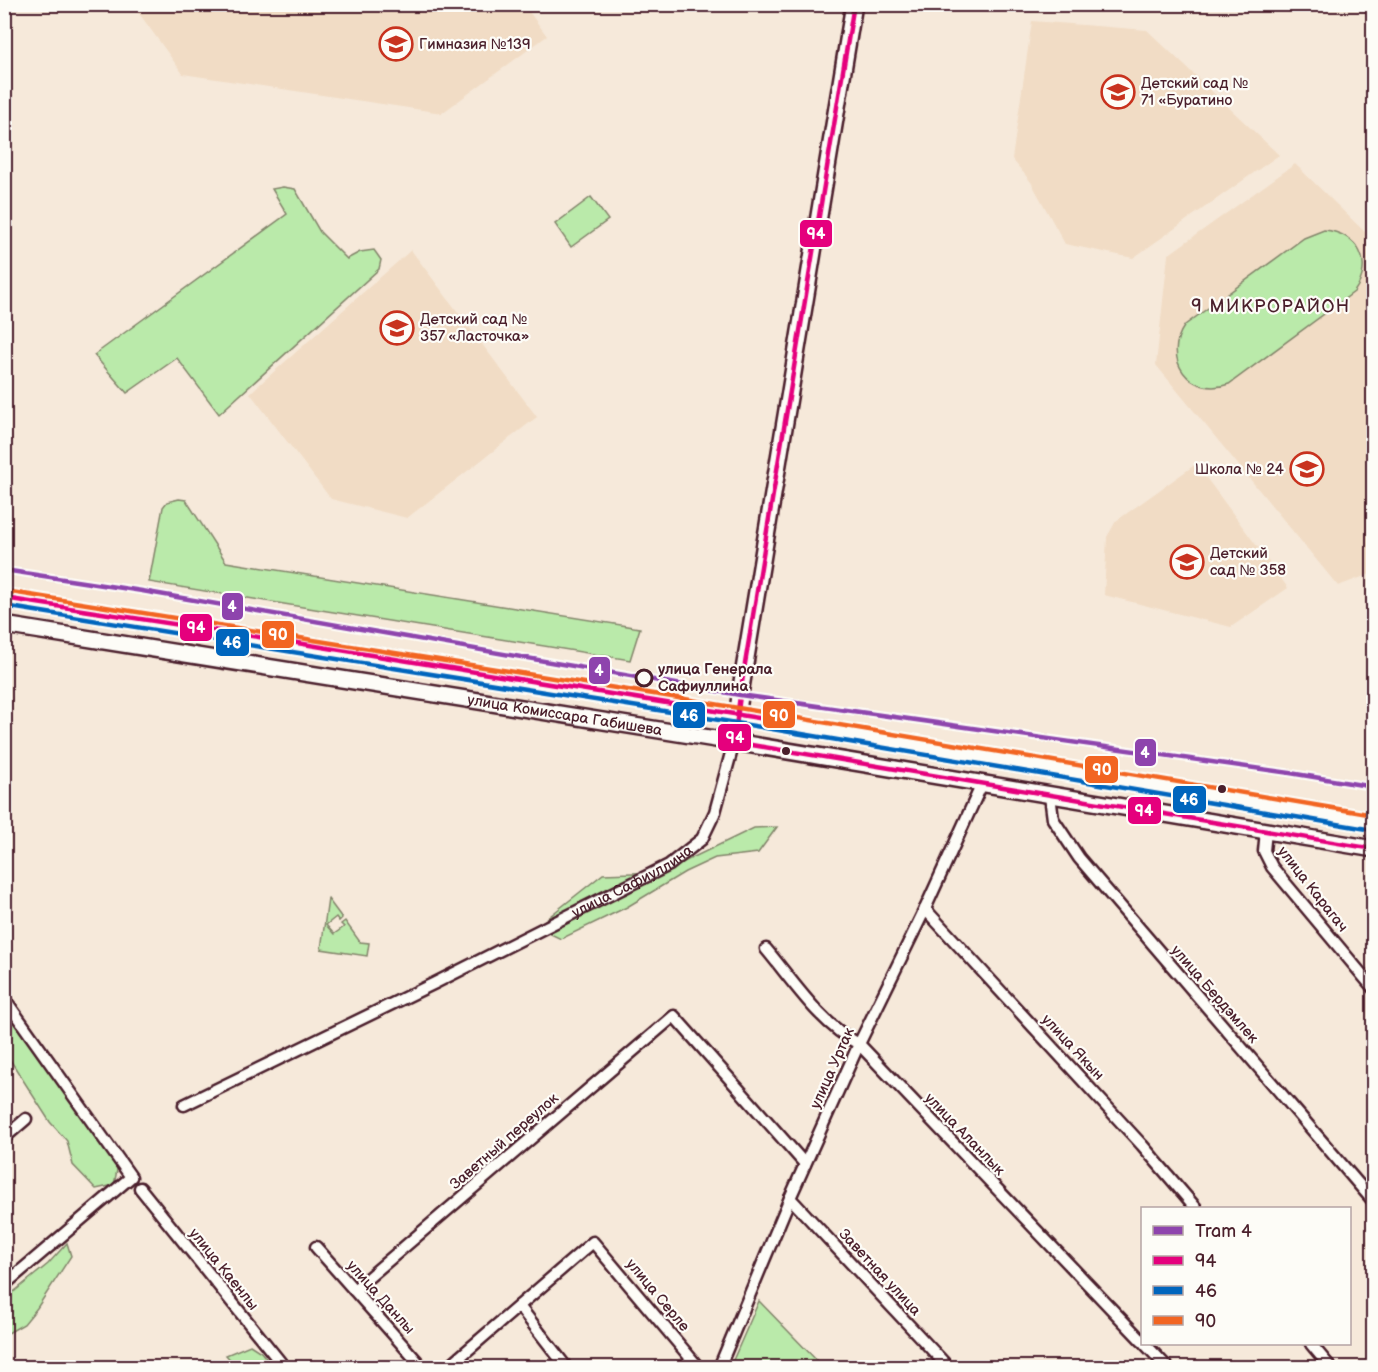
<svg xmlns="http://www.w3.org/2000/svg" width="1378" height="1372" font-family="'Balsamiq Sans',sans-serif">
<rect width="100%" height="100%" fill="#f6e9da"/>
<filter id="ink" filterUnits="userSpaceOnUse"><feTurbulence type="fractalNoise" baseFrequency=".0167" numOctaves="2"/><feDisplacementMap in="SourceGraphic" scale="12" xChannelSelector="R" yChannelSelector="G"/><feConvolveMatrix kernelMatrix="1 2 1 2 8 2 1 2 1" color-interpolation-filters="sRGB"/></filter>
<g filter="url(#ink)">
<g fill="#f1dcc5">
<path d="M133,5H524L547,36L442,113L183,74Z"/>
<path d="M1032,21L1147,30L1279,155L1133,258L1065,244L1031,182L1012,159Z"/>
<path d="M1295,164L1373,240V573L1338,586L1156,365L1168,255Z"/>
<path d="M411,250L537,417L407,518L331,499L250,393Z"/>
<path d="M1196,464L1288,588L1231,627L1104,595L1107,537L1116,521Z"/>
</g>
<g fill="#baeaaa" stroke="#82846a" stroke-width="1.5">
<path d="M283,187L295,189L320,232L347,259L360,252L374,250L381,260L379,269L219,414L177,358L127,393L94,355L287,214L272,189Z"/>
<path d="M591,197L608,220L571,247L555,224Z"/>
<path d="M1324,230C1358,233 1375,263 1354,292L1229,384C1190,398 1161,359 1185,325L1304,238Z"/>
<path d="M179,499L186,500L226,562L640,628L630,660L149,582L163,507L167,502Z"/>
<path d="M777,827L758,853L715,858L685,872L627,907L561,939L536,927L603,874L663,872L754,828Z"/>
<path d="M328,899L342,918L339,921L336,917L326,925L334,934L344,927L341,924L345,921L360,942L369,943L367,956L321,949Z"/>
<path d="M5,1008L118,1165L114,1185L96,1189L73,1165L67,1141L50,1122L5,1052Z"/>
<path d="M67,1243L71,1256L37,1308L24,1324L8,1333L5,1331V1299L48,1264Z"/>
<path d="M759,1301L823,1367H730Z"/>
<path d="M250,1345L261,1352L273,1367H237L226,1355Z"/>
</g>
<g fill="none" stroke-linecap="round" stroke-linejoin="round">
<g stroke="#4a1f2b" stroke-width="15">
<g id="street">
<path d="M1050,796L1053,819L1079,858L1374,1202"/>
<path d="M1266,831L1264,851L1272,867L1374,989"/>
<path d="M925,909L1142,1145L1196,1208"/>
<path d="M766,949C793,981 821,1025 859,1044L1142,1341"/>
<path d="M4,998L131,1177L4,1285"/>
<path id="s1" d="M184,1105L435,983L669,865L702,839L715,812L734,742"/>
<path d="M4,1138L26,1119"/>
<path d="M140,1188L285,1368"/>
<path d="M790,1198L949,1368"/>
<path d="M316,1247L423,1368"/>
<path d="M354,1290L674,1016L805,1164"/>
<path d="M519,1306L567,1368"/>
<path d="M1145,1344L1168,1368"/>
<path d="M1311,1344L1331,1368"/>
<path d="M447,1368L593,1242L699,1368"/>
<path d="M719,1368L790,1198L859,1044L925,909L982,784"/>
</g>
</g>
<g stroke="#4a1f2b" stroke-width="20">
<g id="secondary">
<path d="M4,598C462,668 918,744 1374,823"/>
<path id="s2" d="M4,625L734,742L1374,849"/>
<path d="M734,742L741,688L854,4"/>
</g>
</g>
<use href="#street" stroke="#fdfcf7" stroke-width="10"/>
<use href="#secondary" stroke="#fdfcf7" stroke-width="15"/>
<g stroke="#fdfcf7" stroke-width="9">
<g id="bus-1">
<path d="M854,4L741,688L734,742L1374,849"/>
<path d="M4,598L291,642L771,720"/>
</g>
</g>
<g stroke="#fdfcf7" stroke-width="9">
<path id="bus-2" d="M4,606L689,715L1373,830"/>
</g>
<g stroke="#fdfcf7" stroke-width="9">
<path id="bus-3" d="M5,591L691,700L1374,815"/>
</g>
<use href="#bus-1" stroke="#e5007d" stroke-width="4.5"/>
<use href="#bus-2" stroke="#0065bd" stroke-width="4.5"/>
<use href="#bus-3" stroke="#f26522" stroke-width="4.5"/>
<g stroke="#fdfcf7" stroke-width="9">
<path id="tram-1" d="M4,570L142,591L740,695L1290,773L1374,787"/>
</g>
<use href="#tram-1" stroke="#8e44ad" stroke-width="4.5"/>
</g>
</g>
<defs>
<g id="school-ring" transform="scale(1.725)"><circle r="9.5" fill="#fdfcf7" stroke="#c8321e" stroke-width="1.5"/><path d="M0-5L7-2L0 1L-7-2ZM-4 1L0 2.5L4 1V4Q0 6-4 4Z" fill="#c8321e"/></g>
</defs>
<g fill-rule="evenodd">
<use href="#school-ring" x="396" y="44"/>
<use href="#school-ring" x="1118" y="92"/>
<use href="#school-ring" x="397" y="328"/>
<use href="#school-ring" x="1307" y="469"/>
<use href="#school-ring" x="1187" y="562"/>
</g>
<circle fill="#fdfcf7" stroke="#4a1f2b" stroke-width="3" cx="644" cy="678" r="8"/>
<g fill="#4a1f2b" stroke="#fdfcf7" stroke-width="2">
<circle cx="786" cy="751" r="5"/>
<circle cx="1222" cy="789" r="5"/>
</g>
<g text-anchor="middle" stroke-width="4.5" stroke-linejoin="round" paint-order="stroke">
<g font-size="15" fill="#4a1f2b" stroke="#fdfcf7" text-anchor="start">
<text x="419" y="49">Гимназия №139</text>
<text x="1141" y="88">Детский сад №<tspan x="1141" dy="17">71 «Буратино</tspan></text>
<text x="420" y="324">Детский сад №<tspan x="420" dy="17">357 «Ласточка»</tspan></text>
<text x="1284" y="474" text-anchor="end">Школа № 24</text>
<text x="1210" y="558">Детский<tspan x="1210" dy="17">сад № 358</tspan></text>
</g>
<g font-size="15" font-weight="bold" fill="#4a1f2b" stroke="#fdfcf7" text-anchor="start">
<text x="658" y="674">улица Генерала<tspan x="658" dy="17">Сафиуллина</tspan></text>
</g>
<g font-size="15" fill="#4a1f2b" stroke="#fdfcf7">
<text dy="5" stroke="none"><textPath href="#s2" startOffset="568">улица Комиссара Габишева</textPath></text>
<text dy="5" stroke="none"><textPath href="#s1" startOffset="501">улица Сафиуллина</textPath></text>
<text transform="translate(1313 889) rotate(52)" y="5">улица Карагач</text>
<text transform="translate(1215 994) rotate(49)" y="5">улица Бердэмлек</text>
<text transform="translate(1073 1047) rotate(47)" y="5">улица Якын</text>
<text transform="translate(832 1068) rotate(-66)" y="5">улица Уртак</text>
<text transform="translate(965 1134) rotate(46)" y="5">улица Аланлык</text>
<text transform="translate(504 1141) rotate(-41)" y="5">Заветный переулок</text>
<text transform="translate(224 1269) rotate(51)" y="5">улица Каенлы</text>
<text transform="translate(880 1272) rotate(47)" y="5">Заветная улица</text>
<text transform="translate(658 1295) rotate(50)" y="5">улица Серле</text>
<text transform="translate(381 1297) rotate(48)" y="5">улица Данлы</text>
</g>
<g font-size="18" letter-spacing="1.5" fill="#4a1f2b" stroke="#fdfcf7">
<text x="1271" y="312">9 МИКРОРАЙОН</text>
</g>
</g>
<g stroke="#fdfcf7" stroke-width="2">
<rect x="799" y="219" width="34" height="29" rx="6" fill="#e5007d"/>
<rect x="221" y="592" width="23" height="29" rx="6" fill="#8e44ad"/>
<rect x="179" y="613" width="34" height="29" rx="6" fill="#e5007d"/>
<rect x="261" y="620" width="34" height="29" rx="6" fill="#f26522"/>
<rect x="215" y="628" width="35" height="29" rx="6" fill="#0065bd"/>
<rect x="588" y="656" width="23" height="29" rx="6" fill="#8e44ad"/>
<rect x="762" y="700" width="34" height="29" rx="6" fill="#f26522"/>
<rect x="672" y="701" width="34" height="28" rx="6" fill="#0065bd"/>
<rect x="717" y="723" width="35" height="29" rx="6" fill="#e5007d"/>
<rect x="1134" y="738" width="23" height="29" rx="6" fill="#8e44ad"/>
<rect x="1084" y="755" width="35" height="29" rx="6" fill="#f26522"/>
<rect x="1172" y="785" width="35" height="29" rx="6" fill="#0065bd"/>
<rect x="1127" y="796" width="35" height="29" rx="6" fill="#e5007d"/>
</g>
<g font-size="16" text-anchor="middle" font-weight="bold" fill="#fff">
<text x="816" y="239">94</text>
<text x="232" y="612">4</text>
<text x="196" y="633">94</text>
<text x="278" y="640">90</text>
<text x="232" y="648">46</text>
<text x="599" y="676">4</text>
<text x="779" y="721">90</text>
<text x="689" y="721">46</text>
<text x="735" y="743">94</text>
<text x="1145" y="758">4</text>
<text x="1102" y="775">90</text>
<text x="1189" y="805">46</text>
<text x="1144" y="816">94</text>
</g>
<rect width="1378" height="1372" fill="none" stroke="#fdfcf7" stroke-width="24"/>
<rect x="12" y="12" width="1354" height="1348" fill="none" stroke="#4a1f2b" stroke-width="2" filter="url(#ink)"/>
<rect x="1141" y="1207" width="210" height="138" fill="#fdfcf7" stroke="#b5a4a5" stroke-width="1.5"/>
<rect x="1153" y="1226" width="30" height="9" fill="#8e44ad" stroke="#b5a4a5" stroke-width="1.5"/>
<text x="1195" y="1237" font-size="18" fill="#4a1f2b">Tram 4</text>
<rect x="1153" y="1256" width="30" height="9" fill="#e5007d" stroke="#b5a4a5" stroke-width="1.5"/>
<text x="1195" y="1267" font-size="18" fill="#4a1f2b">94</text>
<rect x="1153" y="1286" width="30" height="9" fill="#0065bd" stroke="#b5a4a5" stroke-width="1.5"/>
<text x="1195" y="1297" font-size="18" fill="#4a1f2b">46</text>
<rect x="1153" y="1316" width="30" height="9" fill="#f26522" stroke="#b5a4a5" stroke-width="1.5"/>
<text x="1195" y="1327" font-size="18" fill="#4a1f2b">90</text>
</svg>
